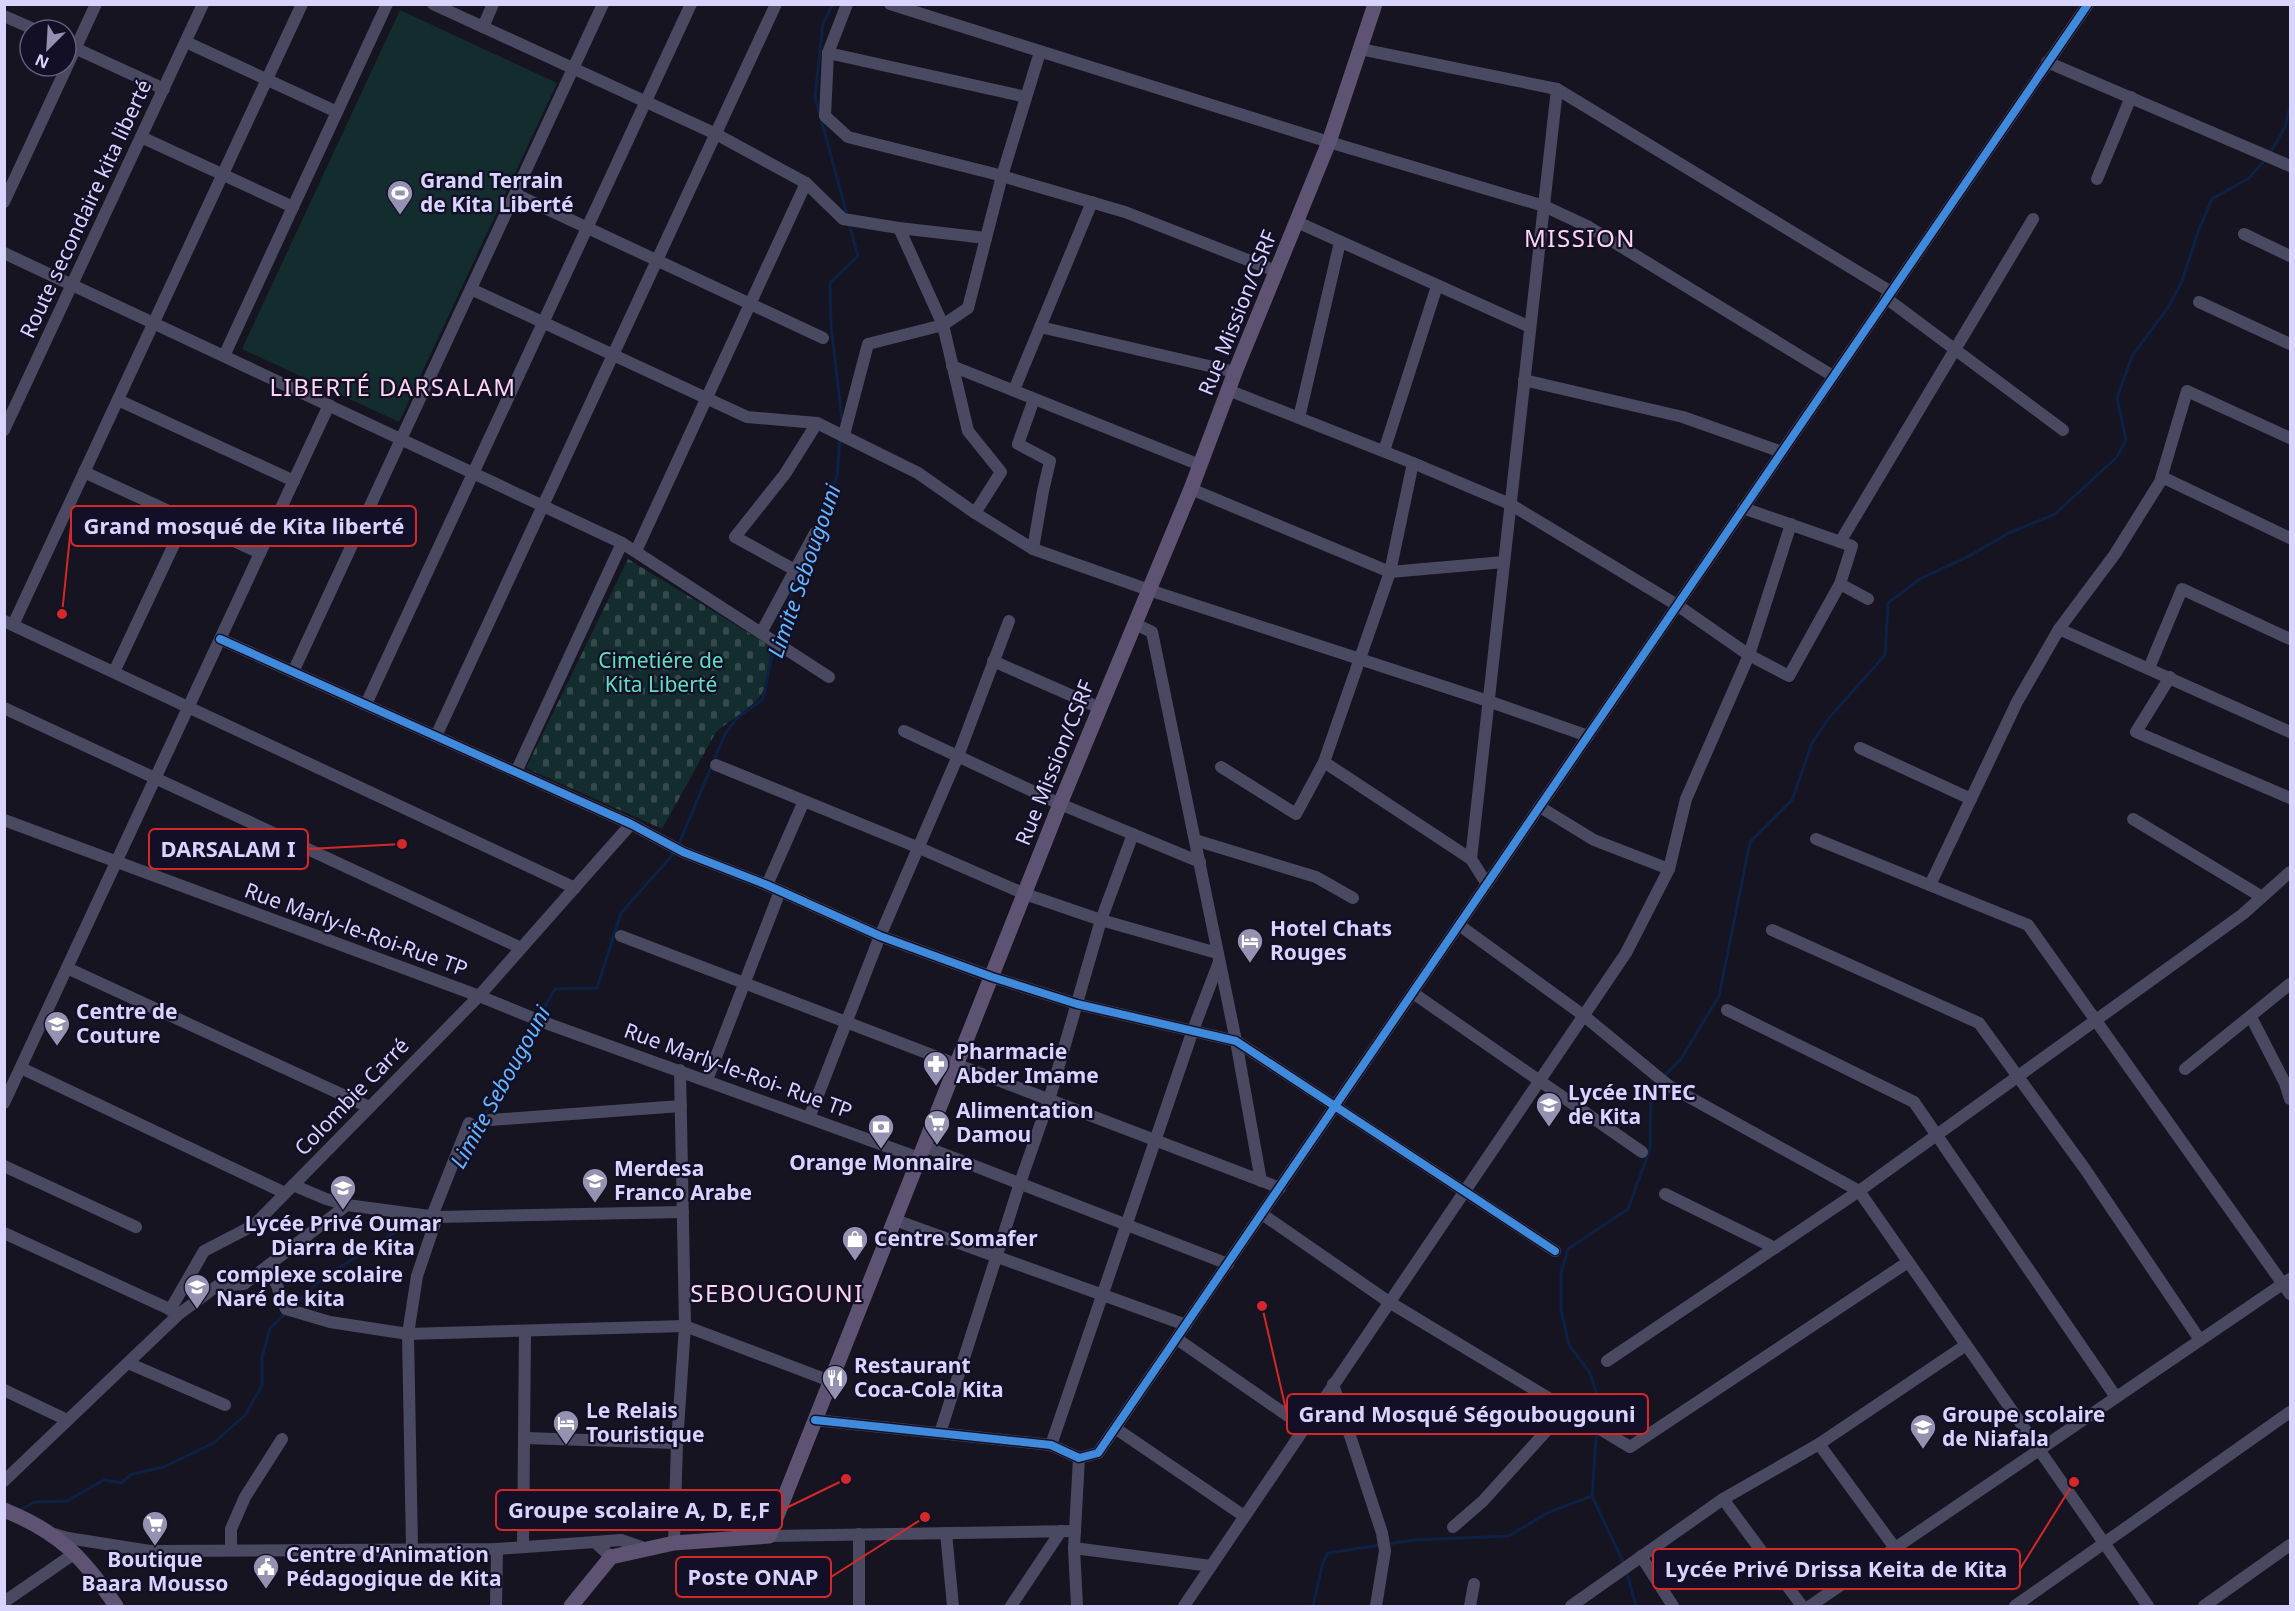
<svg xmlns="http://www.w3.org/2000/svg" width="2295" height="1611" font-family="'Noto Sans',sans-serif">
<defs>
<pattern id="cemetery-stones" width="16" height="16" patternUnits="userSpaceOnUse" patternTransform="scale(1.5)"><rect width="16" height="16" fill="#132c2d"/><path d="M2 7V4a2 2 0 0 1 4 0v3zM10 15v-3a2 2 0 0 1 4 0v3z" fill="#354a4c"/></pattern>
</defs>
<rect width="100%" height="100%" fill="#161421"/>
<path fill="#132c2d" d="M400,10L557,83L399,422L242,349Z"/>
<path fill="url(#cemetery-stones)" d="M628,559L770,646C770,662 769,688 757,700C745,712 729,721 716,732L662,829L526,768Z"/>
<g fill="none" stroke-linecap="round" stroke-linejoin="round">
<g stroke="#0d2144" stroke-width="3">
<path d="M833,4L823,23L815,97L847,215"/>
<path d="M2270,153L2285,127L2290,106"/>
<path d="M842,420L831,325L830,283L858,256L849,224"/>
<path d="M817,530L837,476L840,439"/>
<path d="M776,640L782,618L804,565"/>
<path d="M678,846L725,734L737,718L763,699L774,646"/>
<path d="M538,1018L555,989L597,988L621,913L675,852"/>
<path d="M1663,1077L1681,1059L1719,996L1750,842L1792,800L1812,743L1829,718L1885,655L1888,603L1920,579L1969,556L2009,533L2055,514L2117,457L2126,440L2117,398L2132,356L2169,306L2182,281L2199,229L2212,199L2249,178L2266,159"/>
<path d="M459,1162L480,1130L493,1094L535,1023"/>
<path d="M292,1307L323,1278L416,1219"/>
<path d="M1602,1426L1605,1421L1590,1373L1569,1345L1561,1310V1273L1568,1249L1628,1209L1650,1149L1651,1090L1659,1081"/>
<path d="M1599,1432L1596,1439L1592,1496L1624,1564"/>
<path d="M22,1509L35,1502L67,1501L104,1480L121,1483L132,1474L164,1467L214,1443L246,1414L262,1385V1358L270,1328L285,1314"/>
<path d="M1388,1544L1413,1540L1509,1536L1549,1512L1592,1496"/>
<path d="M1626,1570L1636,1606"/>
<path d="M1313,1606L1323,1562L1328,1553L1381,1545"/>
</g>
<g stroke="#4a4962" stroke-width="12">
<path d="M433,4L716,134L806,183L843,219L899,228L986,238"/>
<path d="M847,4L828,53L825,116L848,137L995,174L1125,212L1276,271"/>
<path d="M890,4L1329,142L1544,206L1589,227L1833,376"/>
<path d="M4,16L36,30"/>
<path d="M483,27L493,4"/>
<path d="M186,42L337,112"/>
<path d="M66,44L164,89"/>
<path d="M1360,49L1557,89L1891,292"/>
<path d="M828,53L1026,97"/>
<path d="M2047,62L2290,166"/>
<path d="M141,137L293,207"/>
<path d="M2097,179L2131,97"/>
<path d="M515,194L823,338"/>
<path d="M4,202L96,4"/>
<path d="M1297,222L1530,327"/>
<path d="M899,228L943,325L968,431L1001,472L975,513"/>
<path d="M2244,234L2290,256"/>
<path d="M4,253L622,543L829,677"/>
<path d="M471,289L747,417L817,423L918,473L975,513L1033,549L1149,590L1488,701L1588,736"/>
<path d="M1886,298L2063,430"/>
<path d="M2199,302L2290,344"/>
<path d="M1040,327L1235,372"/>
<path d="M224,356L387,4"/>
<path d="M952,366L1200,465"/>
<path d="M1524,380L1683,417L1782,452"/>
<path d="M1014,390L1092,202"/>
<path d="M1228,390L1413,463L1510,504L1677,605L1749,655L1789,676L1840,584L1868,599"/>
<path d="M118,400L294,481"/>
<path d="M1299,418L1340,242"/>
<path d="M4,430L203,4"/>
<path d="M844,435L868,344L943,325L968,308L1002,176L1040,52"/>
<path d="M1384,451L1437,286"/>
<path d="M84,472L260,553"/>
<path d="M2162,477L2290,538"/>
<path d="M1191,489L1390,572L1504,562"/>
<path d="M1743,508L1852,546L1840,584"/>
<path d="M1840,542L2033,219"/>
<path d="M1033,549L1043,491L1050,461L1018,444L1034,399"/>
<path d="M636,551L806,183"/>
<path d="M795,570L735,537L785,474L817,423"/>
<path d="M4,621L575,888"/>
<path d="M1135,624L1152,632L1236,1041L1261,1181"/>
<path d="M13,625L302,4"/>
<path d="M2059,629L2290,732"/>
<path d="M761,633L815,533"/>
<path d="M220,639L631,824L683,852L767,885L880,936L992,977L1077,1004L1236,1041L1555,1251"/>
<path d="M993,661L1100,708"/>
<path d="M2149,668L2182,589L2290,639"/>
<path d="M114,672L186,519"/>
<path d="M293,672L603,4"/>
<path d="M2170,677L2136,732L2290,798"/>
<path d="M366,704L691,4"/>
<path d="M4,708L521,948"/>
<path d="M904,731L1060,804L1200,862"/>
<path d="M436,736L776,4"/>
<path d="M1860,748L1971,799"/>
<path d="M1324,762L1471,859L1487,884"/>
<path d="M716,765L917,847L1025,894L1101,920L1217,953"/>
<path d="M1221,767L1296,814L1324,762L1390,572L1413,463"/>
<path d="M516,772L622,543"/>
<path d="M1540,807L1594,840L1669,869"/>
<path d="M2133,819L2262,897"/>
<path d="M4,820L479,996L543,1022L919,1158"/>
<path d="M1816,839L2028,925L2290,1294"/>
<path d="M1195,840L1316,877L1353,898"/>
<path d="M1471,859L1557,89"/>
<path d="M767,885L804,801"/>
<path d="M1930,885L2017,702L2059,629L2115,554L2160,482L2187,391L2290,438"/>
<path d="M1459,925L1583,1015L1669,1086L1859,1191L2148,1606"/>
<path d="M1772,930L1979,1023L2085,1169L2200,1340"/>
<path d="M621,936L1280,1188"/>
<path d="M67,968L369,1107"/>
<path d="M1413,993L1642,1152"/>
<path d="M1727,1010L1914,1102L2116,1397"/>
<path d="M2251,1017L2285,1083L2290,1099"/>
<path d="M21,1068L285,1193"/>
<path d="M2185,1069L2290,984"/>
<path d="M707,1080L780,891"/>
<path d="M4,1103L329,405"/>
<path d="M809,1118L880,936L958,756L1009,621"/>
<path d="M490,1120L681,1106"/>
<path d="M923,1146L1228,1264"/>
<path d="M4,1166L136,1227"/>
<path d="M293,1185L326,1199L347,1205L437,1217L683,1212"/>
<path d="M1665,1194L1775,1248"/>
<path d="M1262,1214L1389,1302L1630,1447L1908,1262"/>
<path d="M432,1216L469,1123"/>
<path d="M895,1220L1186,1325"/>
<path d="M4,1233L178,1313"/>
<path d="M269,1265L286,1309L330,1322L408,1334L685,1326L830,1381"/>
<path d="M170,1310L204,1251L254,1225L479,996L631,824"/>
<path d="M1177,1339L1304,1427"/>
<path d="M1607,1361L1859,1191L2243,914L2290,872"/>
<path d="M128,1363L225,1405"/>
<path d="M1333,1384L1382,1533L1385,1551L1376,1606"/>
<path d="M4,1390L67,1420"/>
<path d="M815,1420L1051,1445L1079,1458L1098,1453L2088,4"/>
<path d="M1115,1428L1244,1516"/>
<path d="M940,1433L1020,1183L1049,1100L1101,920L1133,834"/>
<path d="M525,1438L677,1443"/>
<path d="M1819,1444L1895,1548"/>
<path d="M1051,1445L1193,1030L1219,962"/>
<path d="M4,1481L179,1314L217,1286L244,1284L347,1205"/>
<path d="M1723,1499L1802,1606"/>
<path d="M1453,1527L1483,1501L1567,1408"/>
<path d="M946,1533L953,1606"/>
<path d="M54,1534L68,1538L150,1551L497,1549L595,1542L611,1557"/>
<path d="M769,1536L1075,1531"/>
<path d="M595,1542L621,1540L647,1549"/>
<path d="M674,1543L677,1443L685,1326L680,1070"/>
<path d="M523,1547L525,1331"/>
<path d="M412,1548L408,1334L417,1276L437,1217"/>
<path d="M1074,1548L1211,1566"/>
<path d="M231,1550V1529L245,1497L282,1439"/>
<path d="M1641,1556L1673,1606"/>
<path d="M4,1602L75,1553"/>
<path d="M496,1606L497,1549"/>
<path d="M859,1606V1534"/>
<path d="M1011,1606L1061,1531"/>
<path d="M1077,1606L1074,1548L1079,1458"/>
<path d="M1184,1606L1626,953L1669,869L1686,799L1749,655L1791,524"/>
<path d="M1470,1606L1474,1584"/>
<path d="M1571,1606L1723,1499L1819,1444L1966,1345"/>
<path d="M1810,1606L2290,1279"/>
<path d="M2015,1606L2290,1412"/>
<path d="M2204,1606L2290,1545"/>
</g>
<g stroke="#5e5373" stroke-width="15">
<path d="M4,1510C59,1532 84,1558 116,1606"/>
<path d="M571,1606L611,1557L674,1543L769,1536L1060,804L1191,489L1235,372L1329,142L1375,4"/>
</g>
<g stroke="#130f26" stroke-width="11">
<g id="cycleway">
<path d="M220,639L631,824L683,852L767,885L880,936L992,977L1077,1004L1236,1041L1555,1251"/>
<path d="M815,1420L1051,1445L1079,1458L1098,1453L2088,4"/>
</g>
</g>
<use href="#cycleway" stroke="#408adc" stroke-width="8"/>
</g>
<defs>
<g id="stadium-pin" transform="scale(1.35)"><path d="M0 17L-7.5 6A9.5 9.5 0 1 1 7.5 6Z" fill="#9591b1" stroke="#130f26"/><path d="M0-5a6.5 5 0 1 0 0 10a6.5 5 0 1 0 0-10ZM-3.5-1.8h7v3.6h-7Z" fill="#fff"/></g>
<g id="hotel-pin" transform="scale(1.35)"><path d="M0 17L-7.5 6A9.5 9.5 0 1 1 7.5 6Z" fill="#9591b1" stroke="#130f26"/><path d="M-6-4.5h1.5V1H6V5H4.5V3h-9V5H-6ZM-4 0a1.8 1.8 0 1 1 3.6 0ZM.5 0V-2.5h3Q6-2.5 6 0Z" fill="#fff"/></g>
<g id="university-pin" transform="scale(1.35)"><path d="M0 17L-7.5 6A9.5 9.5 0 1 1 7.5 6Z" fill="#9591b1" stroke="#130f26"/><path d="M0-5L7-2L0 1L-7-2ZM-4 1L0 2.5L4 1V4Q0 6-4 4Z" fill="#fff"/></g>
<g id="pharmacy-pin" transform="scale(1.35)"><path d="M0 17L-7.5 6A9.5 9.5 0 1 1 7.5 6Z" fill="#9591b1" stroke="#130f26"/><path d="M-2-6h4v4h4v4h-4v4h-4v-4h-4v-4h4Z" fill="#fff"/></g>
<g id="school-pin" transform="scale(1.35)"><path d="M0 17L-7.5 6A9.5 9.5 0 1 1 7.5 6Z" fill="#9591b1" stroke="#130f26"/><path d="M0-5L7-2L0 1L-7-2ZM-4 1L0 2.5L4 1V4Q0 6-4 4Z" fill="#fff"/></g>
<g id="supermarket-pin" transform="scale(1.35)"><path d="M0 17L-7.5 6A9.5 9.5 0 1 1 7.5 6Z" fill="#9591b1" stroke="#130f26"/><path d="M-6-5.5h2.5l.6 2H6L4.5 2H-2.5L-4.4-4H-6ZM-1.5 3.2a1.3 1.3 0 1 0 .1 0ZM3 3.2a1.3 1.3 0 1 0 .1 0Z" fill="#fff"/></g>
<g id="bank-pin" transform="scale(1.35)"><path d="M0 17L-7.5 6A9.5 9.5 0 1 1 7.5 6Z" fill="#9591b1" stroke="#130f26"/><path d="M-6-4H6V4H-6ZM0-2.3a2.3 2.3 0 1 0 0 4.6a2.3 2.3 0 1 0 0-4.6Z" fill="#fff"/></g>
<g id="shop-pin" transform="scale(1.35)"><path d="M0 17L-7.5 6A9.5 9.5 0 1 1 7.5 6Z" fill="#9591b1" stroke="#130f26"/><path d="M-5-2.5h2.3a2.7 3.5 0 0 1 5.4 0H5L5.5 6h-11ZM-1.5-2.5h3a1.5 2.3 0 0 0-3 0Z" fill="#fff"/></g>
<g id="restaurant-pin" transform="scale(1.35)"><path d="M0 17L-7.5 6A9.5 9.5 0 1 1 7.5 6Z" fill="#9591b1" stroke="#130f26"/><path d="M-5-6h1v4h1v-4h1v4h1v-4h1v5L-1.5 .5V6h-2V.5L-5-1ZM5-6V6H3V1.5H1.5Q1.5-4 5-6Z" fill="#fff"/></g>
<g id="civic-pin" transform="scale(1.35)"><path d="M0 17L-7.5 6A9.5 9.5 0 1 1 7.5 6Z" fill="#9591b1" stroke="#130f26"/><path d="M-.6-6.5H3V-4.5H.6V-3L4-1V1h2V6H-6V1h2V-1L-.6-3ZM-1.2 2.5V6h2.4V2.5Z" fill="#fff"/></g>
</defs>
<g fill-rule="evenodd">
<use href="#stadium-pin" x="400" y="193"/>
<use href="#hotel-pin" x="1250" y="941"/>
<use href="#university-pin" x="57" y="1024"/>
<use href="#pharmacy-pin" x="936" y="1064"/>
<use href="#school-pin" x="1549" y="1105"/>
<use href="#supermarket-pin" x="937" y="1123"/>
<use href="#bank-pin" x="881" y="1127"/>
<use href="#school-pin" x="595" y="1181"/>
<use href="#school-pin" x="343" y="1188"/>
<use href="#shop-pin" x="855" y="1239"/>
<use href="#school-pin" x="197" y="1287"/>
<use href="#restaurant-pin" x="835" y="1378"/>
<use href="#hotel-pin" x="566" y="1423"/>
<use href="#school-pin" x="1923" y="1427"/>
<use href="#supermarket-pin" x="155" y="1524"/>
<use href="#civic-pin" x="266" y="1567"/>
</g>
<g text-anchor="middle" stroke-width="4.5" stroke-linejoin="round" paint-order="stroke">
<g font-size="21" font-weight="bold" fill="#d9d4ff" stroke="#130f26" text-anchor="start">
<text x="420" y="188">Grand Terrain<tspan x="420" dy="24">de Kita Liberté</tspan></text>
<text x="1270" y="936">Hotel Chats<tspan x="1270" dy="24">Rouges</tspan></text>
<text x="76" y="1019">Centre de<tspan x="76" dy="24">Couture</tspan></text>
<text x="956" y="1059">Pharmacie<tspan x="956" dy="24">Abder Imame</tspan></text>
<text x="1568" y="1100">Lycée INTEC<tspan x="1568" dy="24">de Kita</tspan></text>
<text x="956" y="1118">Alimentation<tspan x="956" dy="24">Damou</tspan></text>
<text x="881" y="1170" text-anchor="middle">Orange Monnaire</text>
<text x="614" y="1176">Merdesa<tspan x="614" dy="24">Franco Arabe</tspan></text>
<text x="343" y="1231" text-anchor="middle">Lycée Privé Oumar<tspan x="343" dy="24">Diarra de Kita</tspan></text>
<text x="874" y="1246">Centre Somafer</text>
<text x="216" y="1282">complexe scolaire<tspan x="216" dy="24">Naré de kita</tspan></text>
<text x="854" y="1373">Restaurant<tspan x="854" dy="24">Coca-Cola Kita</tspan></text>
<text x="586" y="1418">Le Relais<tspan x="586" dy="24">Touristique</tspan></text>
<text x="1942" y="1422">Groupe scolaire<tspan x="1942" dy="24">de Niafala</tspan></text>
<text x="286" y="1562">Centre d'Animation<tspan x="286" dy="24">Pédagogique de Kita</tspan></text>
<text x="155" y="1567" text-anchor="middle">Boutique<tspan x="155" dy="24">Baara Mousso</tspan></text>
</g>
<g font-size="21" fill="#d9d4ff" stroke="#130f26">
<text transform="translate(86 209) rotate(-65)" y="7">Route secondaire kita liberté</text>
<text transform="translate(1238 313) rotate(-68)" y="7">Rue Mission/CSRF</text>
<text transform="translate(1055 763) rotate(-68)" y="7">Rue Mission/CSRF</text>
<text transform="translate(356 930) rotate(20)" y="7">Rue Marly-le-Roi-Rue TP</text>
<text transform="translate(738 1071) rotate(20)" y="7">Rue Marly-le-Roi- Rue TP</text>
<text transform="translate(352 1097) rotate(-46)" y="7">Colombie Carré</text>
</g>
<g font-size="21" fill="#5fe0c0" stroke="#130f26">
<text x="661" y="668">Cimetiére de<tspan x="661" dy="24">Kita Liberté</tspan></text>
</g>
<g font-size="22" font-style="italic" fill="#62b6ff" stroke="#130f26">
<text transform="translate(804 571) rotate(-71)" y="8">Limite Sebougouni</text>
<text transform="translate(500 1087) rotate(-61)" y="8">Limite Sebougouni</text>
</g>
<g font-size="24" letter-spacing="1.5" fill="#ffd6f0" stroke="#130f26">
<text x="1580" y="247">MISSION</text>
<text x="393" y="396">LIBERTÉ DARSALAM</text>
<text x="777" y="1302">SEBOUGOUNI</text>
</g>
</g>
<path fill="none" stroke="#d62828" stroke-width="2" d="M62 614L71 526M402 844L308 849M1262 1306L1287 1414M846 1479L782 1510M2074 1482L2020 1569M925 1517L831 1577"/>
<g fill="#d62828" stroke="#130f26" stroke-width="2">
<circle cx="62" cy="614" r="6"/>
<circle cx="402" cy="844" r="6"/>
<circle cx="1262" cy="1306" r="6"/>
<circle cx="846" cy="1479" r="6"/>
<circle cx="2074" cy="1482" r="6"/>
<circle cx="925" cy="1517" r="6"/>
</g>
<g fill="#130f26" stroke="#d62828" stroke-width="2">
<rect x="71" y="506" width="345" height="40" rx="6"/>
<rect x="149" y="829" width="159" height="40" rx="6"/>
<rect x="1287" y="1394" width="361" height="40" rx="6"/>
<rect x="496" y="1490" width="286" height="40" rx="6"/>
<rect x="1653" y="1549" width="367" height="40" rx="6"/>
<rect x="676" y="1557" width="155" height="40" rx="6"/>
</g>
<g font-size="22" text-anchor="middle" font-weight="bold" fill="#d9d4ff">
<text x="244" y="534">Grand mosqué de Kita liberté</text>
<text x="228" y="857">DARSALAM I</text>
<text x="1467" y="1422">Grand Mosqué Ségoubougouni</text>
<text x="639" y="1518">Groupe scolaire A, D, E,F</text>
<text x="1836" y="1577">Lycée Privé Drissa Keita de Kita</text>
<text x="753" y="1585">Poste ONAP</text>
</g>
<rect width="2295" height="1611" fill="none" stroke="#d9d4ff" stroke-width="12"/>
<g transform="translate(48 48) rotate(204)"><circle r="28" fill="#130f26" stroke="#625e7d" stroke-width="1.5"/>
<path d="M0-4.5L10 22L0 15L-10 22Z" fill="#9591b1"/>
<text y="-9" font-size="16" font-weight="bold" text-anchor="middle" fill="#d9d4ff">N</text>
</g>
</svg>
